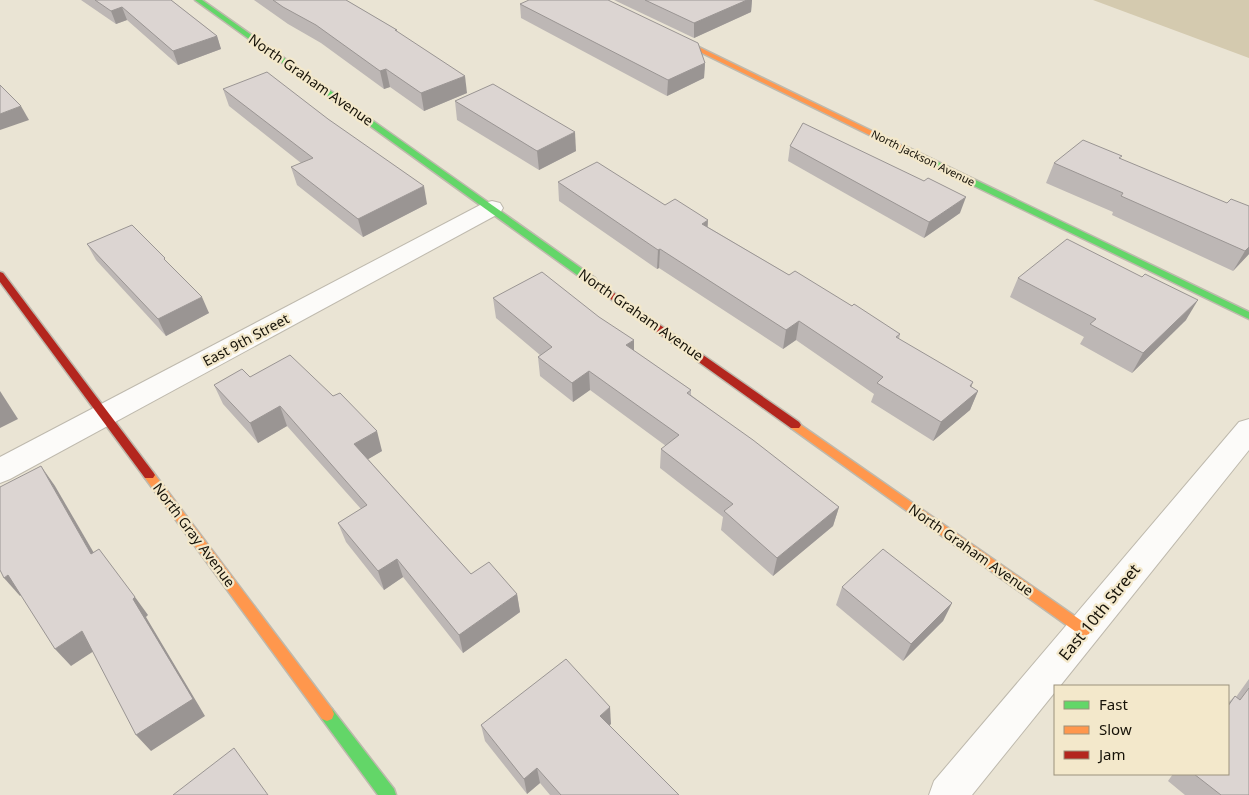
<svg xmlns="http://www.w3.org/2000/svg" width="1249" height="795" font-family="'Noto Sans',sans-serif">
<rect width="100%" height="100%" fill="#eae4d4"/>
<path fill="#d4caaf" d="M1093,0H1249V58Z"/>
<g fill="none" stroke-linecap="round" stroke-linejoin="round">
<g stroke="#beb9ad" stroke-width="2">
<g id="street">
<path d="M492,201L500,203L503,208L500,213L10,479L0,483V457L484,203Z"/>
<path d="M1249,419V450L1060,686H1055V692L972,795H929L934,781L1239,422Z"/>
</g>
</g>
<g stroke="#beb9ad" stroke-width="3">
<g id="fast">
<path d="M195,0H202L595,278L596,280L595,282H587Z"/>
<path d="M905,146L1249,312V319L902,151L901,149Z"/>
<path d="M327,707L332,709L394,789L396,795H378L322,719L320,714L322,709Z"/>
</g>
</g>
<g stroke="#beb9ad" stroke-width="3">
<g id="slow">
<path d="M594,0H602L909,149L905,152L902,151Z"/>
<path d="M795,421L1089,626L1091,630L1089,634L1084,636L1079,634L791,428L789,425L791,422Z"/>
<path d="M149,470L153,472L332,709L334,714L332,719L327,721L322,719L145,478L143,475L145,472Z"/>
</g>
</g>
<g stroke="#beb9ad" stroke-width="3">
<g id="jam">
<path d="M0,272L3,273L153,472L155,475L153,478H145L0,282Z"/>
<path d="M591,277L799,422L801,425L799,428H791L587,282L586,280L587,278Z"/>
</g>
</g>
<use href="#street" fill="#fcfbf9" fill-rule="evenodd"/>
<use href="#fast" fill="#63d668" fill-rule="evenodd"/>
<use href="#slow" fill="#ff974d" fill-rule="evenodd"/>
<use href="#jam" fill="#b3261e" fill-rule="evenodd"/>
</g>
<g fill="#bdb7b5">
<path d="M81,0H171L217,36L221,49L178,65L127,20L116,24Z"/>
<path d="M254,0H346L397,30V32L467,93L424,111L390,87L384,89L321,43L288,24Z"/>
<path d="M614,0H752L751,12L694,38Z"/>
<path d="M520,4L705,63L704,78L667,96L521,18Z"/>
<path d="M223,89L427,204L363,237L297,185L291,167L301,163L229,106Z"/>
<path d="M455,101L576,151L539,170L457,120Z"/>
<path d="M790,146L960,213L924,238L788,161Z"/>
<path d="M1120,159L1249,254L1233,271L1112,215L1113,212L1046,183L1054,163Z"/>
<path d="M558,182L665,205L708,227L789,275L852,306L900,334L899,339L978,391L970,410L933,441L871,402L874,394L796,340L783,349L659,268L657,269L559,201Z"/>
<path d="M87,244L167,262L209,313L166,336L96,260Z"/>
<path d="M1018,278L1186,320L1132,373L1080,344L1084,337L1010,297Z"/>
<path d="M493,298L634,351L691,390V395L839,507L833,526L773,576L721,530L723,517L660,468L661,449L666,446L590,390L573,402L540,376L538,357L540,355L496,318Z"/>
<path d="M250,377L382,451L368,459L471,574L517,594L520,612L463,653L403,577L384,590L346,542L338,523L361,509L287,426L258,443L223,404L214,385Z"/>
<path d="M842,587L952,603L943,621L903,661L836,605Z"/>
<path d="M1249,679V795H1185L1168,781L1173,774H1228V703L1235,696L1236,697Z"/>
<path d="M611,724L609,725L679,795H550L540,783L527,794L485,741L481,725Z"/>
</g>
<g fill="#9a9593">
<path d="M747,0H752L751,12L694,38V23Z"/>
<path d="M122,7L127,20L116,24L111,11Z"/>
<path d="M217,36L221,49L178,65L173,51Z"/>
<path d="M705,63L704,78L667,96L668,80Z"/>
<path d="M386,69L390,87L384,89L380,71Z"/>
<path d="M465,76L467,93L424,111L421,93Z"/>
<path d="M21,106L29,120L0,130V114Z"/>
<path d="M575,132L576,151L539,170L537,151Z"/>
<path d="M424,186L427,204L363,237L358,219Z"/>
<path d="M966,197L960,213L924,238L929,222Z"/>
<path d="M708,220L707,240L702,224Z"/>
<path d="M1249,247V254L1233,271L1245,251Z"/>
<path d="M660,249L659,268L657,269L658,250Z"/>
<path d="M202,297L209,313L166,336L158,319Z"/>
<path d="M1198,300L1186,320L1132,373L1143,353Z"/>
<path d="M799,321L796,340L783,349L786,330Z"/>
<path d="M634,340V360L626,345Z"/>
<path d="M589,371L590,390L573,402L572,383Z"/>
<path d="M973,382L966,401L978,391L970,410L933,441L941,422L970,386Z"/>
<path d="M0,391L18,419L0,428Z"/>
<path d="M280,406L287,426L258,443L250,423Z"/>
<path d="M377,431L382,451L360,464L354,444Z"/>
<path d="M41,466L55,486L105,572L91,554Z"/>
<path d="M839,507L833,526L773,576L777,558Z"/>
<path d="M397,559L403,577L384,590L378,571Z"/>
<path d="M8,575L24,593L20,596L4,578Z"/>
<path d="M517,594L520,612L463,653L459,635Z"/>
<path d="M135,597L148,615L146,617L205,716L151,751L136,735L133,599Z"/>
<path d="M952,603L943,621L903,661L911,644Z"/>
<path d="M82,631L97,649L71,666L55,649Z"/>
<path d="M610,707L611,724L601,732L600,716Z"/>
<path d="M537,768L540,783L527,794L524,779Z"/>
</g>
<g fill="#dcd5d2" stroke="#9a9593">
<path d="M95,0H171L217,36L173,51L122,7L111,11Z"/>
<path d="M273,0H346L397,30H395L465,76L421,93L386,69L380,71L316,25L283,7Z"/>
<path d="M529,0H608L698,43L705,63L668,80L520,4Z"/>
<path d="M645,0H747L694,23Z"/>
<path d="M267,72L328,119L424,186L358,219L291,167L313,158L223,89Z"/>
<path d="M493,84L575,132L537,151L455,101Z"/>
<path d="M0,85L21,106L0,114Z"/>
<path d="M803,123L924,181L928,178L966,197L929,222L790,146Z"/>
<path d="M1083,140L1122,156L1119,158L1227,203L1231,199L1249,206V247L1245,251L1121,196L1123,193L1054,163Z"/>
<path d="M597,162L665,205L675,199L708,220L702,224L789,275L795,271L852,306L854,304L900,334L896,337L973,382L970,386L978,391L941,422L877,383L883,377L799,321L786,330L660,249L658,250L558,182Z"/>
<path d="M132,225L165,258L164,259L202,297L158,319L87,244Z"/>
<path d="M1067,239L1142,277L1145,274L1198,300L1143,353L1090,324L1096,319L1018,278Z"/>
<path d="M542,272L599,317L634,340L626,345L691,390L687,393L753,440L839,507L777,558L724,511L733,504L661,449L679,435L589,371L572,383L538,357L552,347L493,298Z"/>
<path d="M290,355L333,396L340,393L377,431L354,444L471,574L489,562L517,594L459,635L397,559L378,571L338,523L367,505L280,406L250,423L214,385L242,369L250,377Z"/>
<path d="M41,466L91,554L99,549L135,597L133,599L193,699L136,735L82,631L55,649L8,575L4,578L0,570V487Z"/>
<path d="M883,549L952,603L911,644L842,587Z"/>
<path d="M566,659L610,707L600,716L679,795H561L537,768L524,779L481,725Z"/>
<path d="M1249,688V795H1221L1194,774H1228V706L1235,696L1240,700Z"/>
<path d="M234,748L268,795H173Z"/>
</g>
<g text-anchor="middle" stroke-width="4.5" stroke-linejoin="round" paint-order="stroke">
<g font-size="11" fill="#161208" stroke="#f3e8cb">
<text transform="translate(923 158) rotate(26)" y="4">North Jackson Avenue</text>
</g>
<g font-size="14" fill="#161208" stroke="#f3e8cb">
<text transform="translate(311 80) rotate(35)" y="5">North Graham Avenue</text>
<text transform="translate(641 315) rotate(35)" y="5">North Graham Avenue</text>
<text transform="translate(246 340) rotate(-28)" y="5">East 9th Street</text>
<text transform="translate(194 535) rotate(53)" y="5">North Gray Avenue</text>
<text transform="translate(971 550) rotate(35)" y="5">North Graham Avenue</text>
</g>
<g font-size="16" fill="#161208" stroke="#f3e8cb">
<text transform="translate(1099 612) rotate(-51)" y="6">East 10th Street</text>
</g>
</g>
<rect x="1054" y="685" width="175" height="90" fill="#f3e8cb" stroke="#9b927d"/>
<rect x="1064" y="701" width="25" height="8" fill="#63d668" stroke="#9b927d"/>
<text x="1099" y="710" font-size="15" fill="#161208">Fast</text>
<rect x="1064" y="726" width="25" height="8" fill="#ff974d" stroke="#9b927d"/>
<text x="1099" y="735" font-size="15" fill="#161208">Slow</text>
<rect x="1064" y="751" width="25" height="8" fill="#b3261e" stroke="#9b927d"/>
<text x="1099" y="760" font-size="15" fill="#161208">Jam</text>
</svg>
